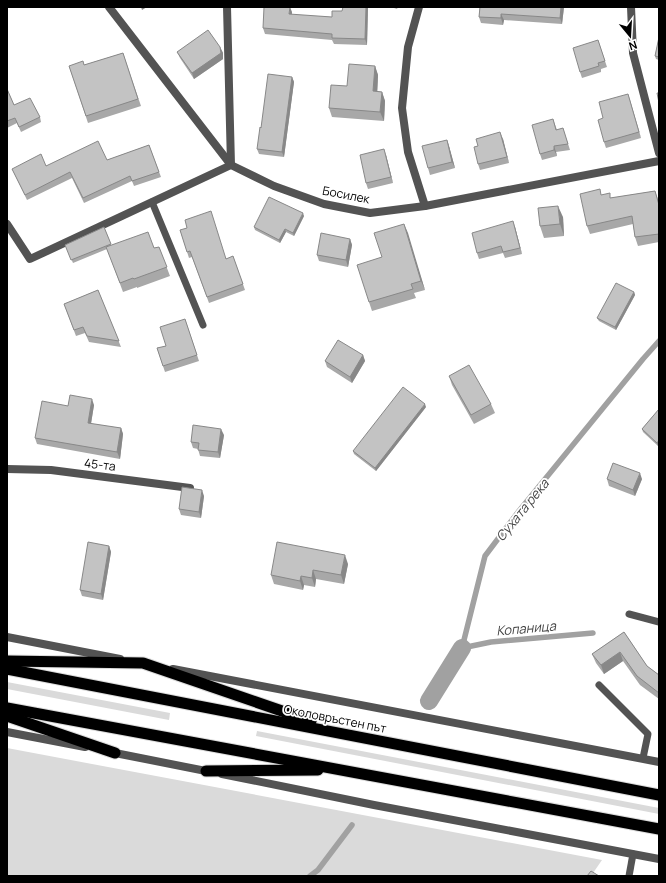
<svg xmlns="http://www.w3.org/2000/svg" width="666" height="883" font-family="Manrope,sans-serif">
<rect width="100%" height="100%" fill="#fff"/>
<g fill="#dadada">
<path d="M7,682L170,713L169,720L7,689Z"/>
<path d="M257,731L659,808V814L256,736Z"/>
<path d="M7,748L602,860L591,876H7Z"/>
</g>
<g fill="none" stroke-linecap="round" stroke-linejoin="round">
<g stroke="#a1a1a1" stroke-width="5.5">
<path d="M593,633L491,642L462,648L485,556L519,511L643,359L659,341"/>
<path d="M310,876L318,870L352,825"/>
</g>
<path stroke="#a1a1a1" stroke-width="18" d="M429,701L462,648"/>
<g stroke="#dbdbdb" stroke-width="13">
<g id="trunk">
<path d="M7,661L143,663L311,721"/>
<path d="M7,669L659,795"/>
<path d="M7,708L659,829"/>
<path d="M7,716L115,753"/>
<path d="M206,771L318,770"/>
</g>
</g>
<g stroke="#535353" stroke-width="7">
<path d="M152,202L203,325"/>
<path d="M629,614L659,622"/>
<path d="M599,685L648,734L643,758"/>
<path d="M629,876L633,854"/>
</g>
<g stroke="#535353" stroke-width="8">
<path d="M109,7L231,165L274,186L324,204L370,213L425,206L659,161"/>
<path d="M419,7L408,47L402,108L408,152L425,206"/>
<path d="M631,7L633,53L659,153"/>
<path d="M7,224L30,259L231,165L227,7"/>
<path d="M7,469L51,470L190,488"/>
<path d="M7,637L120,659"/>
<path d="M173,669L659,762"/>
<path d="M7,732L85,747"/>
<path d="M110,752L211,772"/>
<path d="M222,774L374,805L659,859"/>
</g>
<use href="#trunk" stroke="#000" stroke-width="11"/>
</g>
<g fill="#a8a8a8">
<path d="M368,7L367,45L334,44L332,40L265,34L263,28L292,12V15L332,17L342,11Z"/>
<path d="M391,7H398L397,9Z"/>
<path d="M480,7H564L562,24L504,20L503,25L481,23L479,17Z"/>
<path d="M659,37V60L656,59L655,56Z"/>
<path d="M598,40L607,67L601,69V72L582,78L580,72Z"/>
<path d="M220,47L223,53V59L194,79L180,58L177,52Z"/>
<path d="M123,53L141,106L88,123L69,66L84,65Z"/>
<path d="M375,66L378,75L377,91L382,92L385,101L384,121L332,117L329,108L347,86Z"/>
<path d="M292,77L294,82L284,157L259,154L257,149Z"/>
<path d="M7,89L14,105L40,117L41,122L21,132L17,123L7,128Z"/>
<path d="M628,94L641,138L606,148L604,142L603,118Z"/>
<path d="M553,119L557,130L563,128L570,150L556,152L557,156L542,160L540,154Z"/>
<path d="M503,139L509,163L480,170L478,164V146Z"/>
<path d="M447,140L449,146L455,168L430,175L428,168Z"/>
<path d="M149,145L161,177L134,186L132,181L84,203L72,178L27,200L12,169L107,160Z"/>
<path d="M386,155L393,183L368,189L366,183Z"/>
<path d="M655,191L659,202V242L638,246L635,237L633,224L590,234L587,226L602,195L611,198Z"/>
<path d="M304,216L294,236L286,232L280,243L255,230L254,227Z"/>
<path d="M563,217L564,236L544,238L540,226Z"/>
<path d="M404,224L425,290L414,293L416,298L372,311L369,302L382,257Z"/>
<path d="M104,227L111,245L154,248L159,247L170,276L137,288V287L123,292L107,249L73,263L65,245Z"/>
<path d="M515,227L522,254L505,258L503,253L479,259L477,253Z"/>
<path d="M180,230L227,259L233,256L245,290L209,303L192,257L189,258Z"/>
<path d="M350,239L352,245L348,267L319,261L317,255Z"/>
<path d="M98,290L121,347L89,342L85,333L76,336L64,304Z"/>
<path d="M634,292L635,295L616,330L599,321L597,318Z"/>
<path d="M185,319L199,361L165,372L157,348L166,346Z"/>
<path d="M363,355L365,361L352,383L327,367L325,361Z"/>
<path d="M449,376L491,404L495,413L474,424L452,385Z"/>
<path d="M94,405L91,424L121,428L123,434L120,459L37,444L35,438L68,406Z"/>
<path d="M426,407L376,471L354,454L353,451Z"/>
<path d="M659,409V445L658,446L643,432L642,429Z"/>
<path d="M224,435L220,458L200,456L198,449L193,448L191,442Z"/>
<path d="M607,479H642L635,496L609,486Z"/>
<path d="M204,496L201,518L181,515L179,509Z"/>
<path d="M109,546L111,552L103,600L82,596L80,590Z"/>
<path d="M348,564L344,584L316,579L315,587L304,585L303,590L274,584L271,575Z"/>
<path d="M624,632L647,666L659,675V699L640,685L623,661L604,674L596,663L592,654Z"/>
</g>
<g fill="#888">
<path d="M141,7H147L142,10Z"/>
<path d="M290,7L292,12L291,20L289,14Z"/>
<path d="M366,7H368L367,45L365,39Z"/>
<path d="M561,7H564L562,24L560,18Z"/>
<path d="M501,14L504,20L503,25L501,18Z"/>
<path d="M220,47L223,53V59L194,79L192,73Z"/>
<path d="M375,66L378,75L377,100L373,91Z"/>
<path d="M292,77L294,82L284,157L282,152Z"/>
<path d="M382,92L385,101L384,121L380,112Z"/>
<path d="M628,94L630,100L641,138L639,132Z"/>
<path d="M500,132L503,139L509,163L507,157Z"/>
<path d="M447,140L449,146L455,168L452,162Z"/>
<path d="M554,146L556,152L557,156L554,150Z"/>
<path d="M384,149L386,155L393,183L391,177Z"/>
<path d="M558,206L563,217L564,236L560,224Z"/>
<path d="M303,213L304,216L294,236L293,233Z"/>
<path d="M513,221L515,227L522,254L520,248Z"/>
<path d="M404,224L408,233L425,290L421,281Z"/>
<path d="M285,229L286,232L280,243L279,240Z"/>
<path d="M350,239L352,245L348,267L346,260Z"/>
<path d="M634,292L635,295L616,330L615,327Z"/>
<path d="M363,355L365,361L352,383L350,377Z"/>
<path d="M92,399L94,405L90,429L88,423Z"/>
<path d="M425,404L426,407L376,471L375,468Z"/>
<path d="M121,428L123,434L120,459L117,452Z"/>
<path d="M221,429L224,435L220,458L218,452Z"/>
<path d="M659,440V445L658,446L657,443Z"/>
<path d="M640,473L642,479L635,496L633,490Z"/>
<path d="M202,490L204,496L201,518L199,512Z"/>
<path d="M109,546L111,552L103,600L101,594Z"/>
<path d="M345,555L348,564L344,584L341,575Z"/>
<path d="M313,570L316,579L315,587L312,578Z"/>
<path d="M301,576L304,585L303,590L300,581Z"/>
<path d="M620,652L623,661L604,674L601,665Z"/>
</g>
<g fill="#c3c3c3" stroke="#888">
<path d="M264,7H290L289,14L332,17V11H342L343,7H366L365,39L332,38V34L263,28Z"/>
<path d="M480,7H561L560,18L501,14V18L479,17Z"/>
<path d="M208,30L220,47L221,53L192,73L177,52Z"/>
<path d="M659,37V57L655,56Z"/>
<path d="M598,40L605,61L598,63L599,66L580,72L573,48Z"/>
<path d="M123,53L138,99L86,116L69,66L83,61L84,65Z"/>
<path d="M349,64L375,66L373,91L382,92L380,112L329,108L331,85L347,86Z"/>
<path d="M268,74L292,77L282,152L257,149L260,127L261,128Z"/>
<path d="M7,89L14,105L30,98L40,117L19,127L15,118L7,121Z"/>
<path d="M657,93H659V103Z"/>
<path d="M628,94L639,132L604,142L598,120L603,118L599,102Z"/>
<path d="M553,119L556,130L563,128L568,144L554,146V150L540,154L532,125Z"/>
<path d="M500,132L507,157L478,164L474,147L478,146L476,139Z"/>
<path d="M447,140L452,162L428,168L422,146Z"/>
<path d="M98,141L107,160L149,145L159,172L132,181L130,176L83,198L70,172L25,195L12,169L41,154L46,166Z"/>
<path d="M384,149L391,177L366,183L360,155Z"/>
<path d="M600,189L601,195L610,193V198L655,191L659,205V234L635,237L632,216L587,226L580,194Z"/>
<path d="M269,197L303,213L293,233L285,229L279,240L254,227Z"/>
<path d="M558,206L560,224L540,226L538,208Z"/>
<path d="M211,211L226,259L233,256L243,284L207,297L190,251L187,252L180,230L187,228L185,220Z"/>
<path d="M513,221L520,248L503,252L501,246L477,253L472,233Z"/>
<path d="M404,224L421,281L411,284L413,289L369,302L357,265L382,257L374,233Z"/>
<path d="M104,227L111,244L71,260L65,245Z"/>
<path d="M148,232L154,248L159,247L167,267L134,279L133,278L120,283L106,247Z"/>
<path d="M321,233L350,239L346,260L317,255Z"/>
<path d="M616,283L634,292L615,327L597,318Z"/>
<path d="M98,290L119,341L87,336L83,327L74,330L64,304Z"/>
<path d="M185,319L197,355L163,366L157,348L166,346L160,327Z"/>
<path d="M338,340L363,355L350,377L325,361Z"/>
<path d="M469,365L491,404L471,415L449,376Z"/>
<path d="M403,387L425,404L375,468L353,451Z"/>
<path d="M70,395L92,399L88,423L121,428L117,452L35,438L42,401L68,406Z"/>
<path d="M659,409V440L657,443L642,429Z"/>
<path d="M193,425L221,429L218,452L198,450L199,443L191,442Z"/>
<path d="M613,463L640,473L633,490L607,479Z"/>
<path d="M182,487L202,490L199,512L179,509Z"/>
<path d="M88,542L109,546L101,594L80,590Z"/>
<path d="M277,542L345,555L341,575L313,570L312,578L301,576L300,581L271,575Z"/>
<path d="M624,632L647,666L659,675V693L637,676L620,652L601,665L592,654Z"/>
<path d="M591,871L599,876H587Z"/>
</g>
<g text-anchor="middle" stroke-width="3.5" stroke-linejoin="round" paint-order="stroke">
<g font-size="12" fill="#000" stroke="#fff">
<text transform="translate(346 195) rotate(11)" y="4">Босилек</text>
<text transform="translate(100 465) rotate(7)" y="4">45-та</text>
<text transform="translate(335 719) rotate(11)" y="4">Околовръстен път</text>
</g>
<g font-size="13" font-style="italic" fill="#424242" stroke="#fff">
<text transform="translate(522 510) rotate(-51)" y="5">Сухата река</text>
<text transform="translate(526 628) rotate(-5)" y="5">Копаница</text>
</g>
</g>
<rect width="666" height="883" fill="none" stroke="#000000" stroke-width="16"/>
<g transform="translate(630 36) rotate(162)" stroke="#ffffff" stroke-width="3" paint-order="stroke">
<path d="M0-3L7 15L0 10L-7 15Z" fill="#000000"/>
<text y="-6" font-size="11" font-weight="bold" text-anchor="middle" fill="#000000">N</text>
</g>
</svg>
